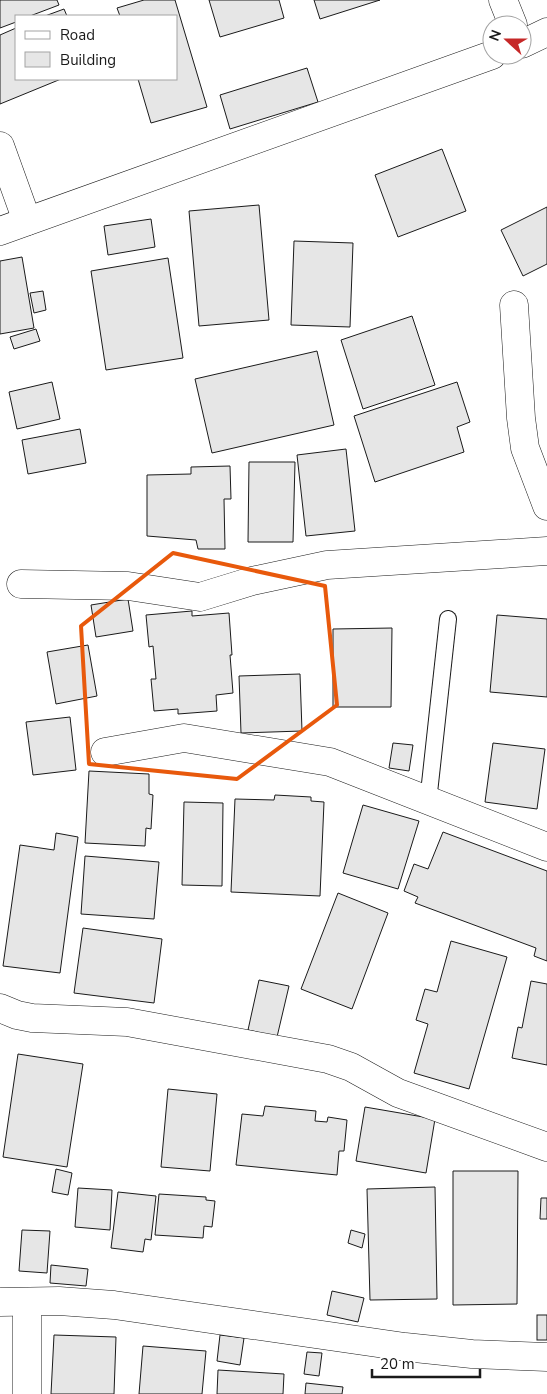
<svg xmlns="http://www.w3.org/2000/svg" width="547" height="1394" font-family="'Nunito Sans',sans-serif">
<rect width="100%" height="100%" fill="#fff"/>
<g fill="#e6e6e6" stroke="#1a1a1a">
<path d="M0,0H57L59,5L30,16H16V22L0,28Z"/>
<path d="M144,0H175L207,107L151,123L138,79H176V16H120L117,8Z"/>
<path d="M209,0H279L284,18L220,37Z"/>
<path d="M314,0H380L320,19Z"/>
<path d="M64,9L67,16H45Z"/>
<path d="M16,28V79H61L0,104V35Z"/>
<path d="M307,68L318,102L230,129L220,95Z"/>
<path d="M442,149L466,211L398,237L375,175Z"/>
<path d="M259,205L269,320L199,326L189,211Z"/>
<path d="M547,207V264L523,276L501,230Z"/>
<path d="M151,219L155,247L108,255L104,226Z"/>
<path d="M294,241L353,243L350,327L291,325Z"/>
<path d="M22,257L34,328L0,334V261Z"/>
<path d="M168,258L183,358L106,370L91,271Z"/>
<path d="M43,291L46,310L34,313L30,293Z"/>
<path d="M412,316L435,385L363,409L341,340Z"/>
<path d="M36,329L40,341L14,349L10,337Z"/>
<path d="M317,351L334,425L212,453L195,379Z"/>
<path d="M52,382L60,419L17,429L9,392Z"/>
<path d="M457,382L470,422L457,427L464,452L375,482L354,416Z"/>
<path d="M80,429L86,463L28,474L22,440Z"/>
<path d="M346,449L355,531L306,536L297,455Z"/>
<path d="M249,462H295L293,542H248Z"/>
<path d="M230,466L231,499H224L225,549H198L196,540L147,536V475L191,474V467Z"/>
<path d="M128,599L133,631L96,637L91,605Z"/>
<path d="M192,611V616L229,613L232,655H230L233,693L216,695L217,711L178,714V709L154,711L151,679H156L153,646L149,647L146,615Z"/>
<path d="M497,615L547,619V697L490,692Z"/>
<path d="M392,628L391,707H333V629Z"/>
<path d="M88,645L97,696L56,704L47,652Z"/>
<path d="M300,674L302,731L241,733L239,676Z"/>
<path d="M70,717L76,770L33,775L26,722Z"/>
<path d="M393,743L413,745L409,771L389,768Z"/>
<path d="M493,743L545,749L537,809L485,802Z"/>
<path d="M89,771L149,774V794L153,795L151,829L146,828L145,846L85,843Z"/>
<path d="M275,795L311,797V801L324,802L320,896L231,892L235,799L274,800Z"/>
<path d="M184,802L223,803L222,886L182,885Z"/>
<path d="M363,805L419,821L398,889L343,873Z"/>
<path d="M443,832L547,871V961L534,956L536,948L415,903L418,897L404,891L414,864L428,869Z"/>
<path d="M56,833L78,837L60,973L3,966L20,845L54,850Z"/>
<path d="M85,856L159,862L154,919L81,914Z"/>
<path d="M338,893L388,913L352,1009L301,989Z"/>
<path d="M83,928L162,939L154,1003L74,993Z"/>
<path d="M451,941L507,957L469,1089L414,1073L428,1024L416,1020L425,989L437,992Z"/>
<path d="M259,980L289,986L277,1037L248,1030Z"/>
<path d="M531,981L547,984V1065L512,1058L518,1027L522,1028Z"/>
<path d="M18,1054L83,1064L67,1167L3,1157Z"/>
<path d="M168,1089L217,1094L210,1171L161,1167Z"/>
<path d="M265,1106L316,1111L315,1121L327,1122L328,1117L347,1120L344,1151H339L337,1175L236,1165L242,1114L263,1116Z"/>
<path d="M365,1107L435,1119L426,1173L356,1161Z"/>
<path d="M56,1169L72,1173L68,1195L52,1192Z"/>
<path d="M453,1171H518L517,1304L453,1305Z"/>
<path d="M435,1187L437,1299L370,1300L367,1189Z"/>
<path d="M78,1188L112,1190L110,1230L75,1227Z"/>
<path d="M118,1192L156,1196L151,1240L145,1239L143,1252L111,1248Z"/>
<path d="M159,1194L206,1197V1200L215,1201L212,1227L204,1226L203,1238L155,1235Z"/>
<path d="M541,1198H547V1219H540Z"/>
<path d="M22,1230L50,1231L47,1273L19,1271Z"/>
<path d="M351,1230L365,1234L362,1248L348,1243Z"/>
<path d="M51,1265L88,1269L86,1286L50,1283Z"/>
<path d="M332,1291L364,1298L358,1322L327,1315Z"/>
<rect x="537" y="1315" width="10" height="25"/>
<path d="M54,1335L116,1337L114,1394H51Z"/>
<path d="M220,1335L244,1338L240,1365L217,1361Z"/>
<path d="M143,1346L206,1351L202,1394H139Z"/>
<path d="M307,1352L322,1353L319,1376L304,1374Z"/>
<path d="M218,1370L284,1374L283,1394H217Z"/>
<path d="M306,1383L343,1387L342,1394H305Z"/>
</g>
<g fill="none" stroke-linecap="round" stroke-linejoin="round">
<g stroke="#1a1a1a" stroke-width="18">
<path id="service" d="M428,802L448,619"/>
</g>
<g stroke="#1a1a1a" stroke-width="29">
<g id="minor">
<path d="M503,0L513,25"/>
<path d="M522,44L547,32"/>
<path d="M0,146L27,221"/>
<path d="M0,231L492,55"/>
<path d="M514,305L521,418L525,448L547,506"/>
<path d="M21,584L128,586L200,597L252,581L327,565L547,551"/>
<path d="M105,752L184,738L330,762L547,847"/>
<path d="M0,1008L17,1015L32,1018L127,1022L328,1059L351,1067L398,1093L547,1147"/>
<path d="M0,1302L59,1301L114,1305L405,1347L472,1354L547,1357"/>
<path d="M27,1394V1303"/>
</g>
</g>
<use href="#service" stroke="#fff" stroke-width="16"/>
<use href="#minor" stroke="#fff" stroke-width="28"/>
</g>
<path fill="none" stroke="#e8590c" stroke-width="4" stroke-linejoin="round" d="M173,553L325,586L337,705L237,779L89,764L81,626Z"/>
<rect x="15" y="15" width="162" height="65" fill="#ffffff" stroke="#a3a3a3"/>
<rect x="25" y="31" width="25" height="8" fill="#ffffff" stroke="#a3a3a3"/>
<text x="60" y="40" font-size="15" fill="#1a1a1a">Road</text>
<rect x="25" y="52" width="25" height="15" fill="#e6e6e6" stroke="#a3a3a3"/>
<text x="60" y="65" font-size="15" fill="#1a1a1a">Building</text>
<g transform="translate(507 40) rotate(291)"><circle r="24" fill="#ffffff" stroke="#a3a3a3"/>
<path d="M0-4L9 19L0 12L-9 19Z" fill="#c62828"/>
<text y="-8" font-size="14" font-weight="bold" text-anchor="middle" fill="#1a1a1a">N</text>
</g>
<path d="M372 1369v8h108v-8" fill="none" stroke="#1a1a1a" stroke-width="2.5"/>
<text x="380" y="1369" font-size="15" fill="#1a1a1a" stroke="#ffffff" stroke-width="4" paint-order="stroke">20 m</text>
</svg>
